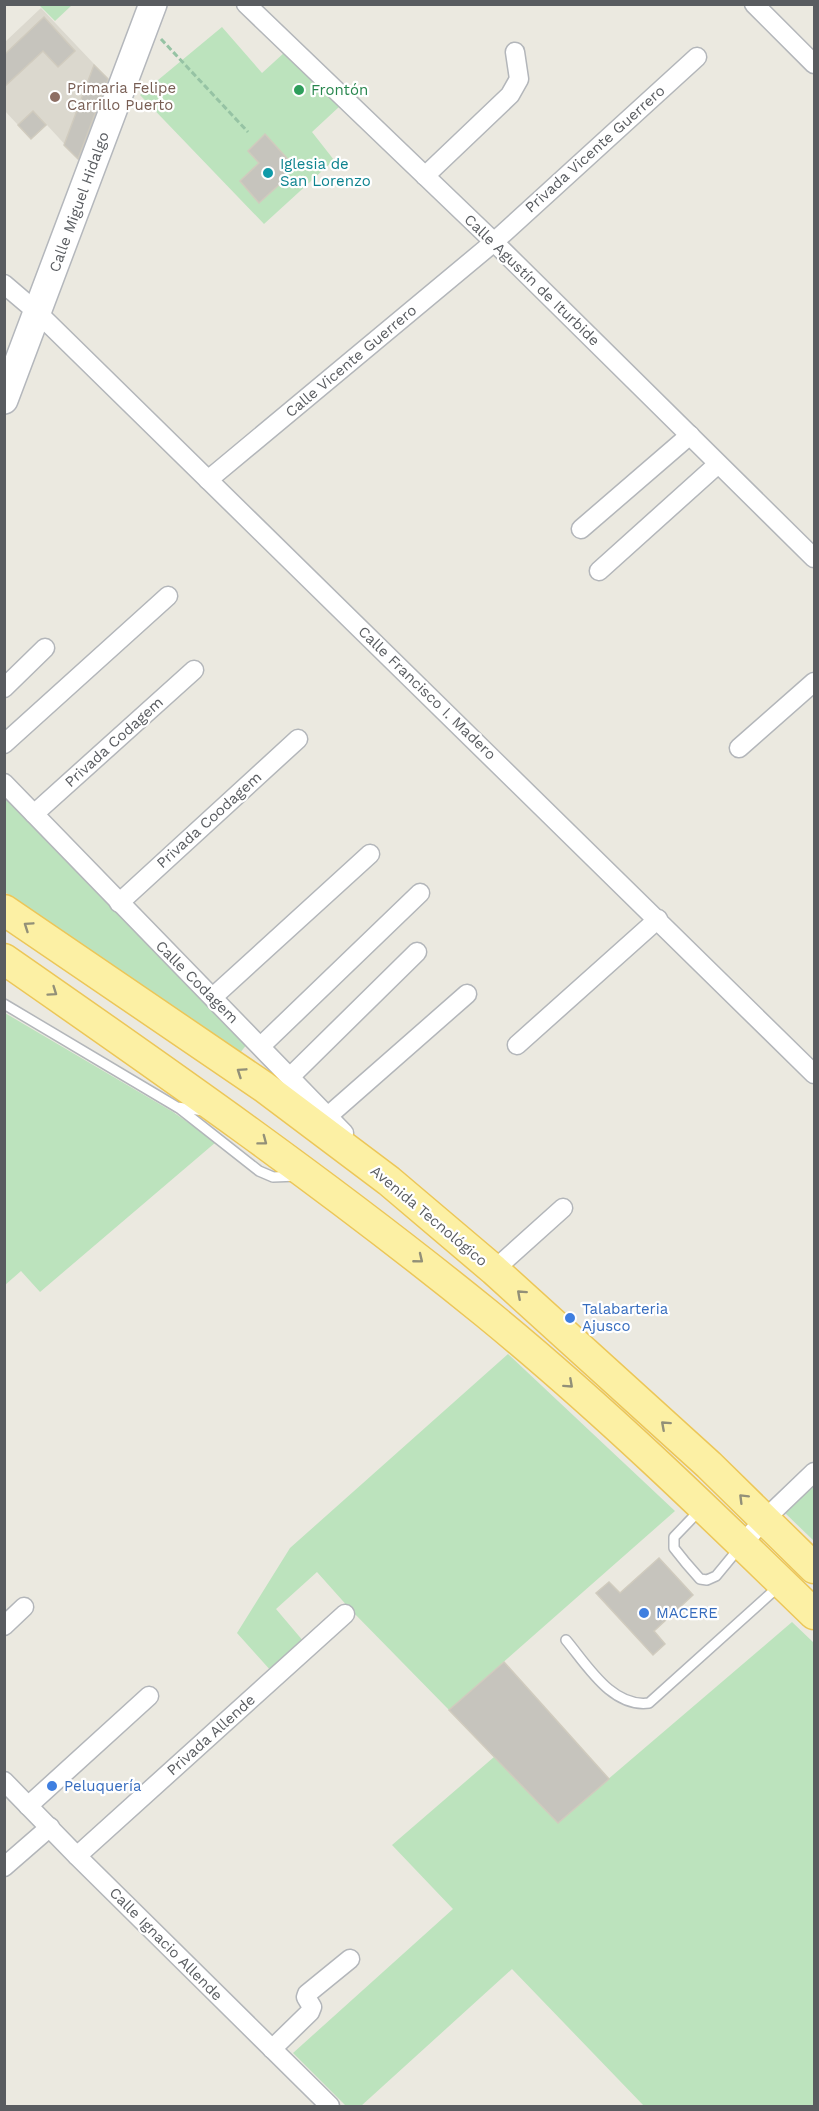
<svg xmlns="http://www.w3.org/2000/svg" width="819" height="2111" font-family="'Work Sans',sans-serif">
<rect width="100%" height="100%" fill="#ebe9e0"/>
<path fill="#dbd8ce" d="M41,8L112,83L81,162L47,125L31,139L5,111V42Z"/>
<g fill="#bce3bd">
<path d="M39,5H72L55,21Z"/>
<path d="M222,27L262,73L285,52L340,106L312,132L334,160L264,224L140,95Z"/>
<path d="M4,797L247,1044L240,1053L5,892Z"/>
<path d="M5,1013L173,1112L216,1142L40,1292L21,1271L5,1285Z"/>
<path d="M508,1354L675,1511L449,1710L350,1609L317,1572L276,1609L304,1642L272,1672L237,1633L290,1548Z"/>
<path d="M814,1484V1541L784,1512Z"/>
<path d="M792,1622L814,1643V2106H644L512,1969L361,2106H346L293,2053L453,1909L392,1845L494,1757L558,1822Z"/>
</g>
<g fill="#c6c4bd" stroke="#d0cbbe" stroke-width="1.5">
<path d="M44,17L75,51L58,67L43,51L4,87V55Z"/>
<path d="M94,65L108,79L78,159L64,145Z"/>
<path d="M33,111L46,125L31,139L18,125Z"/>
<path d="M265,134L294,166L279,180L282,182L259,203L240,181L259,163L248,151Z"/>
<path d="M659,1558L693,1595L654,1631L665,1644L653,1655L596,1593L609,1582L620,1593Z"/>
<path d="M504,1662L609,1779L558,1823L449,1710Z"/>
</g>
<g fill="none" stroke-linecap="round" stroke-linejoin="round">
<g stroke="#b3b6ba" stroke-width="12">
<g id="lane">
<path d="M4,1004L177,1107L204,1111"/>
<path d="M179,1108L259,1171L273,1177L298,1176"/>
<path d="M699,1511L674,1537V1548L686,1563L700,1579L707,1580L716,1576L740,1547"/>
<path d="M566,1640C587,1665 612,1708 649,1703L778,1587"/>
</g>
</g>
<g stroke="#b3b6ba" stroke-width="21">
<g id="street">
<path d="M246,4L494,242L814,558"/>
<path d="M754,4L814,64"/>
<path d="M425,176L510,95L519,79L515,52"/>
<path d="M4,284L38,313L814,1074"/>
<path d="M208,480L494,242L697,57"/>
<path d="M581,529L690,435"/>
<path d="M599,571L718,464"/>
<path d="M4,688L45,648"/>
<path d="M4,744L168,596"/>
<path d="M739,748L814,682"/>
<path d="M4,783L344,1133"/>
<path d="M34,814L194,670"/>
<path d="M119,903L298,739"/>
<path d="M213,997L370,854"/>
<path d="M517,1045L658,919"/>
<path d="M261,1046L420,893"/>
<path d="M290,1077L417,952"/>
<path d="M328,1116L467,994"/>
<path d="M494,1270L563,1208"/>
<path d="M742,1544L764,1520L814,1472"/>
<path d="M4,1626L24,1607"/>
<path d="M4,1781L77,1856L330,2106"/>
<path d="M28,1806L149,1696"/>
<path d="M77,1856L345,1614"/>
<path d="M4,1867L50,1827"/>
<path d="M272,2049L310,2012L312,2007L306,1997L307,1994L350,1959"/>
</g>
</g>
<g stroke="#b4b7bc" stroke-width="30">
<path id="secondary" d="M4,400L153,4"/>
</g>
<g stroke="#ecc658" stroke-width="33">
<g id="primary">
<path d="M4,910L264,1087L389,1181L494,1270L709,1465L814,1568"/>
<path d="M4,959C168,1073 331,1187 486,1313C601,1407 708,1511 814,1614"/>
</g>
</g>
<path stroke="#96c3a4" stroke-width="3" stroke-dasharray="6 3" stroke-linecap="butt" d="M161,39L248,132"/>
<use href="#lane" stroke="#fff" stroke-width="9"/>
<use href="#street" stroke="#fff" stroke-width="18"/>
<use href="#secondary" stroke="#fff" stroke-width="27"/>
<use href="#primary" stroke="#fcf0a4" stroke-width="30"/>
</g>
<defs><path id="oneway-chevron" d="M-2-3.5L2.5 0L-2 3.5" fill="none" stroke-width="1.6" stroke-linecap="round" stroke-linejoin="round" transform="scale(1.5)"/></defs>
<g stroke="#929078">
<use href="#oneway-chevron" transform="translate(28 926) rotate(-146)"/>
<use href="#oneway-chevron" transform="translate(53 992) rotate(35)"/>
<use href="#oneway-chevron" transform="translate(241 1072) rotate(-146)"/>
<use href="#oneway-chevron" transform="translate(263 1141) rotate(37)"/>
<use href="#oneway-chevron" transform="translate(419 1259) rotate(39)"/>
<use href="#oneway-chevron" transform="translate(521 1294) rotate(-138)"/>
<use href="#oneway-chevron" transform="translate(569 1384) rotate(42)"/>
<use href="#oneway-chevron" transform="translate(665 1425) rotate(-138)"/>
<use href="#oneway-chevron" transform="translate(743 1498) rotate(-135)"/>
</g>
<circle fill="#2e9e5b" stroke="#fff" stroke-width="2" cx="299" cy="90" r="6"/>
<circle fill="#8d6e63" stroke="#fff" stroke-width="2" cx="55" cy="97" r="6"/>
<circle fill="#0f9aa8" stroke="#fff" stroke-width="2" cx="268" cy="173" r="6"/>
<g fill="#3f7fe0" stroke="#fff" stroke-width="2">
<circle cx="570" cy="1318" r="6"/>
<circle cx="644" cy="1613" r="6"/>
<circle cx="52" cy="1786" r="6"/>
</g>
<g text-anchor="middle" stroke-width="4.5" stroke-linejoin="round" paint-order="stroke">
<g font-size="15" fill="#785e54" stroke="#fff" text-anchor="start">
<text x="67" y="93">Primaria Felipe<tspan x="67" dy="17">Carrillo Puerto</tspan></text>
</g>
<g font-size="15" fill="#27864d" stroke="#fff" text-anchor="start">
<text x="311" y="95">Frontón</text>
</g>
<g font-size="15" fill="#595c60" stroke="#fff">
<text transform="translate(595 149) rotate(-42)" y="5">Privada Vicente Guerrero</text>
<text transform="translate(79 202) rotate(-70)" y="5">Calle Miguel Hidalgo</text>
<text transform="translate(532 280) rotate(44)" y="5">Calle Agustín de Iturbide</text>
<text transform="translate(351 361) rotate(-40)" y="5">Calle Vicente Guerrero</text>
<text transform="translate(427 693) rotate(44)" y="5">Calle Francisco I. Madero</text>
<text transform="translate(114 742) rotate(-42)" y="5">Privada Codagem</text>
<text transform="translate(209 820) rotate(-42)" y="5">Privada Coodagem</text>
<text transform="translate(197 982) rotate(45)" y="5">Calle Codagem</text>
<text transform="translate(429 1216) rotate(40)" y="5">Avenida Tecnológico</text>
<text transform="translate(211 1735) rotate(-42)" y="5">Privada Allende</text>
<text transform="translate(166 1944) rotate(45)" y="5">Calle Ignacio Allende</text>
</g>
<g font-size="15" fill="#0d838f" stroke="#fff" text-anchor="start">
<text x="280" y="169">Iglesia de<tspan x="280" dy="17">San Lorenzo</tspan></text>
</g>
<g font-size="15" fill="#366cbe" stroke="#fff" text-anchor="start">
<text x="582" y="1314">Talabarteria<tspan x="582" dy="17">Ajusco</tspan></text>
<text x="656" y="1618">MACERE</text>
<text x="64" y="1791">Peluquería</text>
</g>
</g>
<rect width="819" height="2111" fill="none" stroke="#595c60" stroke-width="12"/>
</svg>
